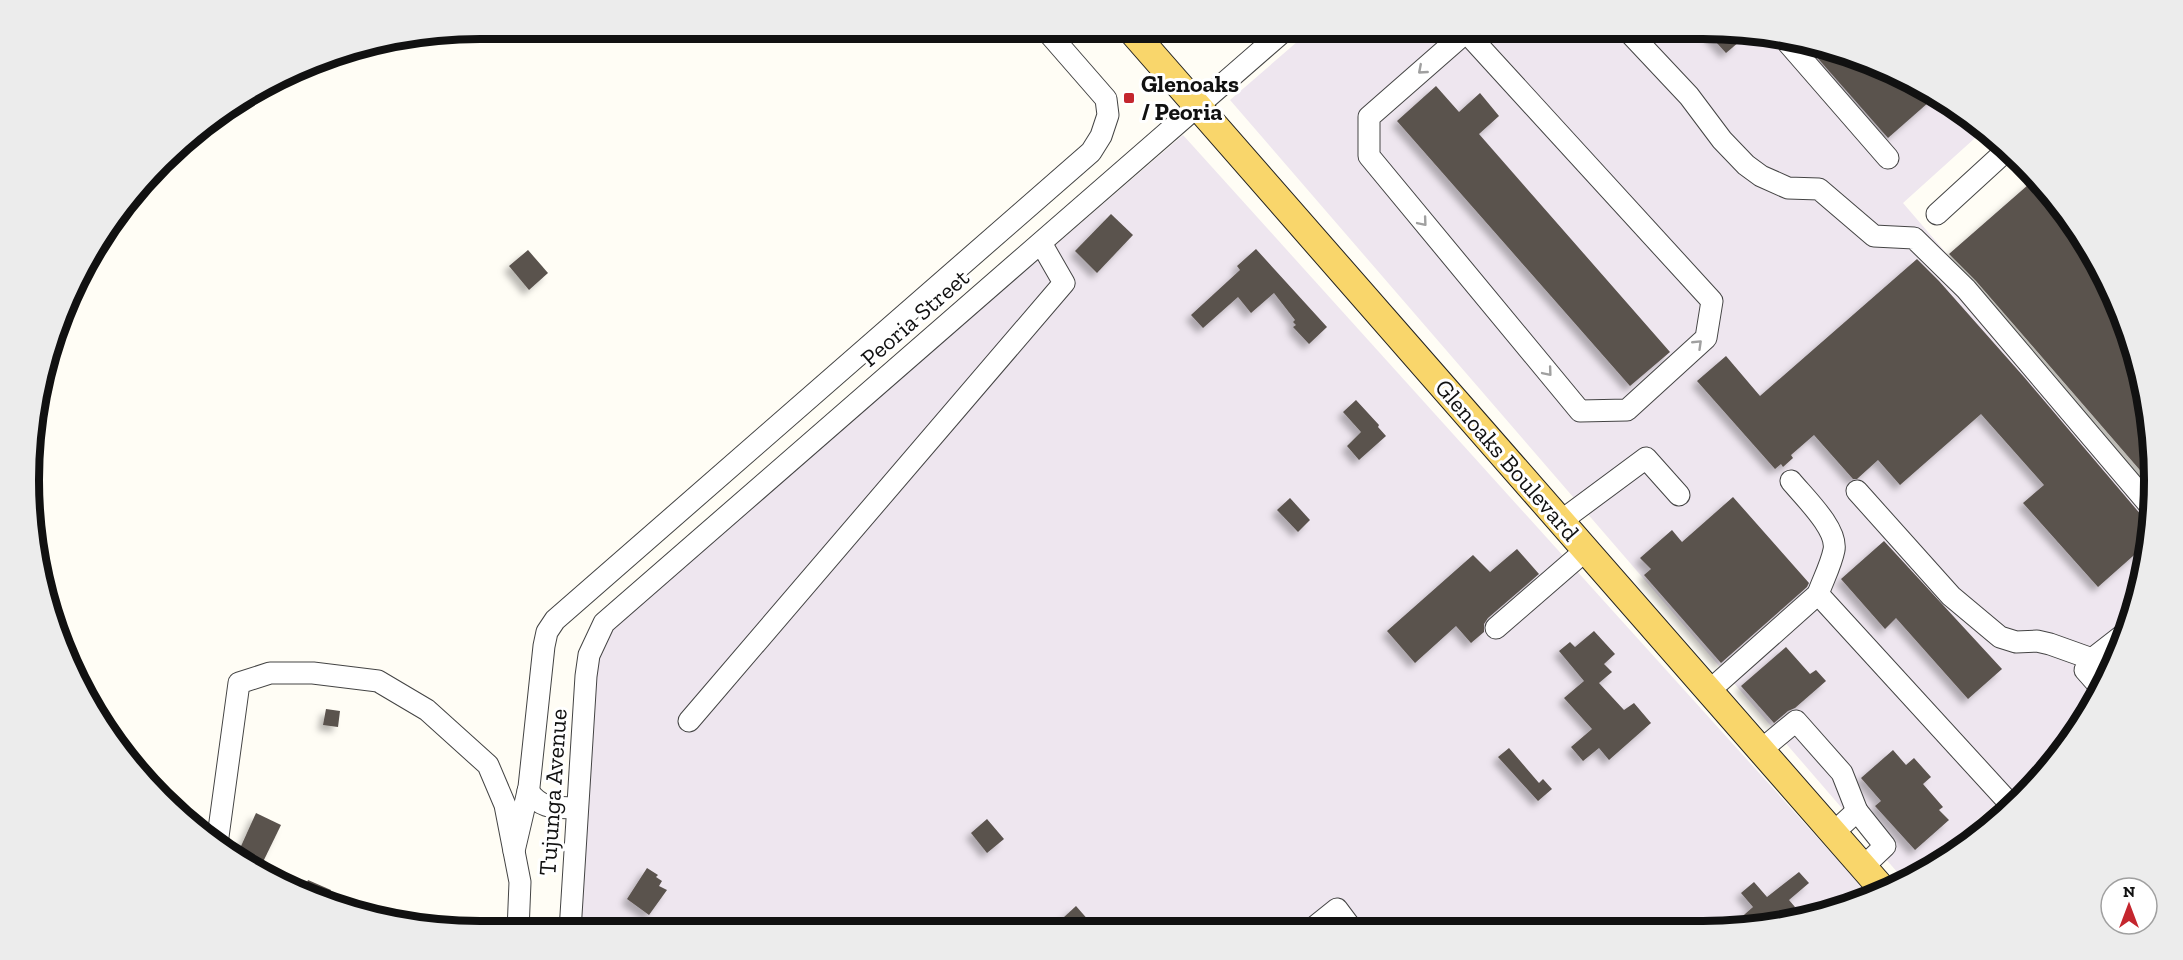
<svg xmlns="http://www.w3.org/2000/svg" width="2183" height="960" font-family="'Zilla Slab',serif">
<defs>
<filter id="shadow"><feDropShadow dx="-5.5" dy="5.5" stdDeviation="3" flood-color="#0004"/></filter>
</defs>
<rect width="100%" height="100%" fill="#fffdf5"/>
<g fill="#eee6ef">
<path d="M1312,29H1703L1848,53L1929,89L1985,129L1903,203L2152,492L2151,539L2130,625L2078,731L2072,738L1918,871L1904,880L1230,100Z"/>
<path d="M1183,135L1872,898L1762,928L579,931L595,666L609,630Z"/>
</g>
<g fill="#5a524d" filter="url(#shadow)">
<path d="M1704,29L1731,33L1739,42L1726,53Z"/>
<path d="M1807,46L1848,53L1929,89L1937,95L1888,138Z"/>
<path d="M1436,86L1459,112L1480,93L1499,116L1479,134L1670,352L1630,386L1397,121Z"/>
<path d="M2036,178L2061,205L2064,209L2061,211L2074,225L2108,281L2139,363L2154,451L2152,484L1976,281L1949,254Z"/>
<path d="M1111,214L1133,235L1097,273L1075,251Z"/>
<path d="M1256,249L1327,327L1309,344L1293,327L1296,325L1293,322L1295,320L1274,293L1251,313L1238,297L1203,328L1191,315L1240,270L1237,266Z"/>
<path d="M528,250L548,273L529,290L509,266Z"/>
<path d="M1917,259L1939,281L2024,377L2142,516L2151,522L2150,541L2098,587L2023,503L2044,485L1981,414L1900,485L1878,460L1857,479H1853L1814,435L1791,455L1793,458L1783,467L1781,464L1775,469L1697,381L1726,356L1760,396Z"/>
<path d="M1356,400L1379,425L1378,427L1386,436L1359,460L1347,446L1361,432L1343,412Z"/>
<path d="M1733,497L1809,583L1807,587L1721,663L1644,575L1651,569L1640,558L1672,530L1682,542Z"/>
<path d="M1290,498L1310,520L1298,532L1277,510Z"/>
<path d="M1884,541L2002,669L1968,699L1896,618L1885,629L1841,579Z"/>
<path d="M1517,549L1539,574L1488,618L1484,624V632L1471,643L1456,626L1415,663L1387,631L1473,555L1490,572Z"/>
<path d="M1594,631L1615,654L1604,664L1612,672L1599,683L1624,710L1634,703L1651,723L1609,760L1599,748L1583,761L1571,747L1592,729L1564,698L1584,681L1559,651L1570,642L1575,647Z"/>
<path d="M1786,647L1810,674L1816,670L1826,681L1795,708L1788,711L1774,723L1741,686Z"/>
<path d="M326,709L340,711L338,727L323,725Z"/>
<path d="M1509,748L1539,783L1543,779L1552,789L1538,801L1498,757Z"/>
<path d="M1893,750L1906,765L1914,758L1931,777L1923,784L1943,807L1939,810L1949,820L1915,850L1875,806L1881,801L1861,778Z"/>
<path d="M256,813L281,825L261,866L237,855Z"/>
<path d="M987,819L1004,839L987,853L971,833Z"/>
<path d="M647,868L658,875L656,877L662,881L659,886L667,890L649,915L627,899Z"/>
<path d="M1799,872L1809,883L1789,900L1795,907L1781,919V918L1770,925L1765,920L1757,928H1729L1753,907L1741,893L1754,882L1767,897Z"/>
<path d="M308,880L331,890L325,903L302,893Z"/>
<path d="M1076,906L1097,930H1050Z"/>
</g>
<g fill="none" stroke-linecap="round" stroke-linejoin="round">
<g stroke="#444" stroke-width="23">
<g id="minor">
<path d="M1463,29L1466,32L1712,301L1706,338L1627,410L1580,411L1369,156V117L1466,32"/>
<path d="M1626,29L1689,96L1722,140L1746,165L1761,176L1788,188L1819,189L1874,236L1914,238L1966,289L2152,508"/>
<path d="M1788,43L1888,158"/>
<path d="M1937,214L2008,149"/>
<path d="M1857,491L1951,596L2000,637L2016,642L2037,641L2050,644L2092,659"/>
<path d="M1561,521L1646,458L1679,495"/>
<path d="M1818,594L2012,806"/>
<path d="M1496,628L1586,550"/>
<path d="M2100,687L2085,670L2092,659L2128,631"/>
<path d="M1709,691L1818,594C1823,580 1831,565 1834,550C1838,529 1804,497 1791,481"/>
<path d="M689,721L1064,283L1041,243"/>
<path d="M1761,750L1796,721L1842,773L1857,811"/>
<path d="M528,791C542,810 555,807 577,808"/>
<path d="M1833,833L1857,811L1885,846L1863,867"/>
<path d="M217,844L239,683L270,673H313L378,681L427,710L488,765L505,805L520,882L518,931"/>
<path d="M514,851L529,787L544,646L547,632L555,620L1091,152L1101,136L1108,115L1106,99L1045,29"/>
<path d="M1312,929L1337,909L1352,929"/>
<path d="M570,931L586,676L589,655L604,623L1286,29"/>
</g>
</g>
<g stroke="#222" stroke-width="29">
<path id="major" d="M1130,29L1885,892"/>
</g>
<use href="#minor" stroke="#fff" stroke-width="21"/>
<use href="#major" stroke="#f9d66b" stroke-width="27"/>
</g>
<defs><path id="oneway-chevron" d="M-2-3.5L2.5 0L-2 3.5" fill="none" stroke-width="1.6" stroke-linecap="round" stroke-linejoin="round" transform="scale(1.5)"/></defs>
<g stroke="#a0a0a0">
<use href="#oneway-chevron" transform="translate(1422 70) rotate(139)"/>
<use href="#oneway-chevron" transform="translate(1423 222) rotate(50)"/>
<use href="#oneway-chevron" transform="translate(1698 344) rotate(-44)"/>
<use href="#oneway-chevron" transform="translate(1548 372) rotate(50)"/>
</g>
<rect fill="#c4262e" stroke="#fff" stroke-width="2" x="1123" y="92" width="12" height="12" rx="3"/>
<g text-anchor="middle" stroke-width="6" stroke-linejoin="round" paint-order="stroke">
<g font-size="24" font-weight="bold" fill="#111" stroke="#fff" text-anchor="start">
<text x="1141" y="92">Glenoaks<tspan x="1141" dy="28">/ Peoria</tspan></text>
</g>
<g font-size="24" fill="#111" stroke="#fff">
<text transform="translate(915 318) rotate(-41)" y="8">Peoria Street</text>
<text transform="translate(1507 460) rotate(49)" y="8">Glenoaks Boulevard</text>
<text transform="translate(553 792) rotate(-86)" y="8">Tujunga Avenue</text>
</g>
</g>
<path d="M0 0H2183V960H0ZM480 39H1703A441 441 0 0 1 2144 480V480A441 441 0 0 1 1703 921H480A441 441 0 0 1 39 480V480A441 441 0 0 1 480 39Z" fill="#ececec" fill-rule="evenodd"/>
<path fill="none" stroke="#111" stroke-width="8" d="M480 39H1703A441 441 0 0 1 2144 480V480A441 441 0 0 1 1703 921H480A441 441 0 0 1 39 480V480A441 441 0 0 1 480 39Z"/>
<g transform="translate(2129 906)"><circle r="28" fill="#ffffff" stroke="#a0a0a0" stroke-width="1.5"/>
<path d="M0-4.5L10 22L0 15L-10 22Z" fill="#c4262e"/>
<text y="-9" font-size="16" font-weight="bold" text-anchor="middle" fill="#111111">N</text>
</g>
</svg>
